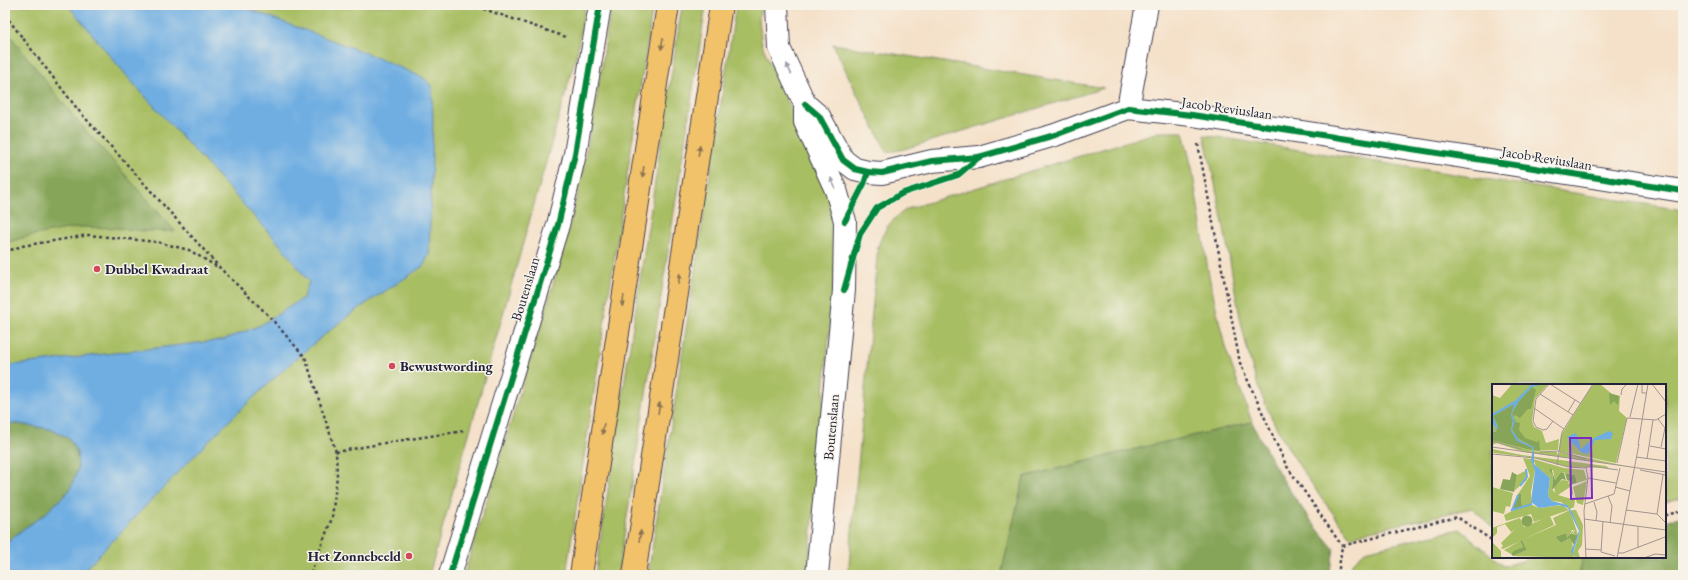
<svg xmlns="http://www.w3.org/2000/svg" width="1688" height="580" font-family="'EB Garamond',serif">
<rect width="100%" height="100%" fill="#f7f3e8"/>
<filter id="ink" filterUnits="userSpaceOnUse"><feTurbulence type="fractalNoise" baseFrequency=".025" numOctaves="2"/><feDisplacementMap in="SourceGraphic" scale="8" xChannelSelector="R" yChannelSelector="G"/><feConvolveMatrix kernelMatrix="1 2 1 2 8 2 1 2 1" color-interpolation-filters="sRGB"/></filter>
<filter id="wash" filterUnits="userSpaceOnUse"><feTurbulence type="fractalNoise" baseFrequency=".012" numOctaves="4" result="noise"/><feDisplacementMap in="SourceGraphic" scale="16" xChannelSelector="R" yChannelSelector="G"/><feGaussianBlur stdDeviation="0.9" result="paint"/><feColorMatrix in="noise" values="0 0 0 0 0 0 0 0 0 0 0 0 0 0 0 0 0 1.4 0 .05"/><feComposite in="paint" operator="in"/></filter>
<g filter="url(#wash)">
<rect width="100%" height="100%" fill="#f5e1c9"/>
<g fill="#a8be63" stroke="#65704f">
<path d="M5,5H585L577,53L429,575H5Z"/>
<path d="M611,5H653L566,575H464L562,255L577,196L596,103Z"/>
<path d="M682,5H706L618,575H595Z"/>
<path d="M736,5H761L759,19L762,45L828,191L836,230L835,268L808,575H648Z"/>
<path d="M833,44L1104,88L901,150L887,152L858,96Z"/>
<path d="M1158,132H1183L1192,168L1209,276L1225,347L1252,422L1140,448L1024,477L1001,575H848L878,246C886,226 890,221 907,209Z"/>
<path d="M1204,135L1683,210V497L1665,502V385H1493V529L1472,508L1370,531L1351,538C1316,490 1278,442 1258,386C1243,342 1236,296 1228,250C1221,211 1213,173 1204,135Z"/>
<path d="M1460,529L1504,566L1536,557H1583L1579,575H1350L1352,563L1365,551Z"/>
</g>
<g fill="#86a559" stroke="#54644a">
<path d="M5,29L73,116L175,231H145L117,228L78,227L29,236L5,243Z"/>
<path d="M1252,422C1273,468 1301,511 1334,549L1329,575H1001L1024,477L1140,448Z"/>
<path d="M5,423L19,424L50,429L70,438L77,452L78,469L70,490L45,514L22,530L5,544Z"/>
<path d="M1683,516V570L1682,575H1579L1583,557H1665V521Z"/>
</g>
<path fill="#6faee2" stroke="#48688e" d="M68,5H238L371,55L424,78L432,87L433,123L429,255L423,266C396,285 366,302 340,322C246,397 163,488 80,575H5V544L22,530L45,514L70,490L78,469L77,452L69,438L50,429L19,424L5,423V366L223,340L261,325L303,298L309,282L283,248L132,82Z"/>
</g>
<g filter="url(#ink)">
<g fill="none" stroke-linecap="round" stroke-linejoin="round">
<g stroke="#423f50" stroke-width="24">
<g id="minor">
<path d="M777,5L779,48L805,104V122L836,190L845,221L844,290L817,575"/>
<path d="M805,104L819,116L843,160L855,169L868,172L882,173L932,161L979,157L1055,135L1128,108L1192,115L1683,191"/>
<path d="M1128,108L1147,5"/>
<path d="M450,575L558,225L575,154L600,5"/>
</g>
</g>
<g stroke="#423f50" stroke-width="24">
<g id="major">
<path d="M581,575L668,5"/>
<path d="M634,575L721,5"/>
</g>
</g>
<g stroke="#423f50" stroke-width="2.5" stroke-dasharray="3 3" stroke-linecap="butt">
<path d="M472,5L566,37"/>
<path d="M5,15L79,111L221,269L268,315L305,357L336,452L337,476L332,518L310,575"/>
<path d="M1198,144L1240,363L1286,465L1342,546"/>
<path d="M5,252L22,246L89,235L157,242L189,250L219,268"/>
<path d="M336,452L390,442L464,431"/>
<path d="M1665,515L1683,511"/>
<path d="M1338,575L1342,546L1457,517L1493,541"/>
</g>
<use href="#minor" stroke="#fff" stroke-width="22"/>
<use href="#major" stroke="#f2c26a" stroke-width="22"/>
<g stroke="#f7f3e8" stroke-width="8">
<g id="cycleway">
<path d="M805,104L819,116L843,160L855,169L868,172L882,173L932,161L979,157L1055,135L1128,108L1192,115L1683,191"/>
<path d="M845,221L864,184L868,172"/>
<path d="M844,290L860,234L877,208L903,193L958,175L979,157"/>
<path d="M450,575L558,225L575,154L600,5"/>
</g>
</g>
<use href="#cycleway" stroke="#00873e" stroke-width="6"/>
</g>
<defs><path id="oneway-solid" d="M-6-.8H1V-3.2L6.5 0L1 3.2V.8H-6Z"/></defs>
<g fill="#8a7252">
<use href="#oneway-solid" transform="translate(662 44) rotate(99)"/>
<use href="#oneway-solid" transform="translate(699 151) rotate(-81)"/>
<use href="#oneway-solid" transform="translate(643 172) rotate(99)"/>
<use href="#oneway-solid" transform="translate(679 279) rotate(-81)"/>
<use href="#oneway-solid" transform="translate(623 301) rotate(99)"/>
<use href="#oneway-solid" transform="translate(659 408) rotate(-81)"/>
<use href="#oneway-solid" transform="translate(603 429) rotate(99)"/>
<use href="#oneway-solid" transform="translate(640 536) rotate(-81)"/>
</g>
<g fill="#9c9ca7">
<use href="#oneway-solid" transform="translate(789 69) rotate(-115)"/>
<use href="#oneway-solid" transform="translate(833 183) rotate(-114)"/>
</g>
</g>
<g fill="#d1495b" stroke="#f7f3e8" stroke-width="1.5">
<circle cx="97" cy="269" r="4"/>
<circle cx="392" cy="366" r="4"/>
<circle cx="409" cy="556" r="4"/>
</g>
<g text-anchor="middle" stroke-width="3" stroke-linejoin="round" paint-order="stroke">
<g font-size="14" fill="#22223b" stroke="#f7f3e8">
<text transform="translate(1227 108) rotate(8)" y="5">Jacob Reviuslaan</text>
<text transform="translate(1547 158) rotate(9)" y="5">Jacob Reviuslaan</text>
<text transform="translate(525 289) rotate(-73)" y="5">Boutenslaan</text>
<text transform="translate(831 427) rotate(-85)" y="5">Boutenslaan</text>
</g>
<g font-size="14" font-weight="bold" fill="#22223b" stroke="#f7f3e8" text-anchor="start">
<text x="105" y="274">Dubbel Kwadraat</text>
<text x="400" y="371">Bewustwording</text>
<text x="401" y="561" text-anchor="end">Het Zonnebeeld</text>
</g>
</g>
<g transform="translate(1492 384)">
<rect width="174" height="174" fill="#f5e1c9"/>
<path d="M20,0H56L43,15L40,37L42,43L50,47L54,59L67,55L66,66L34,67L65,68L66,72L68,68L134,82L32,68L5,59L0,61V11L8,14ZM101,0H108L120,10L128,12L127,27L135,34L124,79L67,67L69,51ZM0,65L30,71L114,82L117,84L76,83L44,74L2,69ZM31,74L39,75L43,86L39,108L40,121L47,124L70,121L77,126L42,138L39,130L14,137L12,131L30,122L29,110H26L38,92ZM41,75L72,84L92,86L95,96L85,99L83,91L69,88L63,96L61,86L57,87L61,91L60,105L63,109L62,103L70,96L78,97L76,99L80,103L81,111L78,109V103L66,111L83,116L82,123L78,125L69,118L60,117L56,112L58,94L44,82ZM35,86V96L22,107L25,91ZM95,97L91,121L85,119L81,103ZM0,103L21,109L18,123L14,122L12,130L0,127ZM78,126L86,151L81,150L83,146H80L77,153L74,154V149L63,153L69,159L78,154L80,156L82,174L21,172L35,166L30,156L64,141L61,134ZM79,126H84L91,141L90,161L86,167L88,174H84L81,170L88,147ZM58,132L62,141L11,165L9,164L11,162L9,159L23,145L19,148L13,140L5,143V149L0,154V144L22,136L28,134L32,143ZM28,157L31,163L19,170L12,166ZM1,159L9,167V174H0Z" fill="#a8be63"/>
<path d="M40,3L44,6L39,25H36L28,34L23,31L21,33L20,29L27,17ZM117,9L127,12L126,21L122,17L118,21ZM22,20L19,31L21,36L19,45L21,50L28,58L40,63V66L0,56V48H4L6,42L1,32ZM22,34L24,38L28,39L27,46L33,54L45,58L47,56L48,67L42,66V63L25,54L20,45ZM59,84L63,96L69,88L72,89L74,96L70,95L60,106L61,91L57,87ZM20,88L25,91L22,108L8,105L11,95L18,96ZM73,89L83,91L85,99L77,101L78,97L75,96ZM26,110H29L30,123L20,126ZM29.5 137a5.5 5.5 0 1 1 11 0a5.5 5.5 0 1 1-11 0ZM83,145L80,150L86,151L82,161L78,154L69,159L63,153L74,149L75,154ZM30,156L35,166L21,172L19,170L22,167L31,163L28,157Z" fill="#86a559"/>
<path d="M52,0L40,3L27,17L20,29L23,38L20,46L27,56L42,63V80L58,94L56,112L60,117L75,121L80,128L88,147L81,169L84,174L79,168L87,147L76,124L68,121L47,124L39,118L43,87L39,76L41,64L25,57L19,47L21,38L19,31L22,20L1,32L6,44L0,48L4,44L0,39V30L24,16L39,1ZM117,47L121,49L119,55L103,56L96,70L90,69L75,53L84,49L89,65L102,54Z" fill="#6faee2"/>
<path fill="none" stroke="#6faee2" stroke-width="2" d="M28,102L35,93L34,85M26,111L20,126L40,120"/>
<path fill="none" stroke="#a19590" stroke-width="1" d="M57,0L44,15L41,37L44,43L51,46L55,45L61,37M58,0L88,19M150,0V9H155M160,0L174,18M48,10L81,31M129,11L130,5L135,0M42,24L72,45M76,28L83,16M138,33L146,0M135,34L164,36L174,30M166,35L173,44L169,63M0,57L29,65M146,61L156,0M158,62L174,65M0,63L174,88M48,68L67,67L94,75M0,70L43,74L76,83L92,84L99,82L126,86M144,73L174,77M155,75L161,36M125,79L135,34M65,81L70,48L101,0M94,84L96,94L92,127L94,174M148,86L174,91M96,94L124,99M123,103L138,107M116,112L120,122L118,139M102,118L105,128L104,137M93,120L122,110L128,84M134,126L165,130L174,139M165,130L171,91M92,135L174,146M111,137L109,168L123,172M146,164V143M93,165L109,166M126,169H131L173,153M125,174L147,60M152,174L163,170L174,171"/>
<path fill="#7b2cbf" fill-opacity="0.15" stroke="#7b2cbf" stroke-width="2" d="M78,54H99L100,114L79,115Z"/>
<rect width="174" height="174" fill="none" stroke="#22223b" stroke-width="2"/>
</g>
<rect width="1688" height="580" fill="none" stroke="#f7f3e8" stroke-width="20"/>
</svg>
